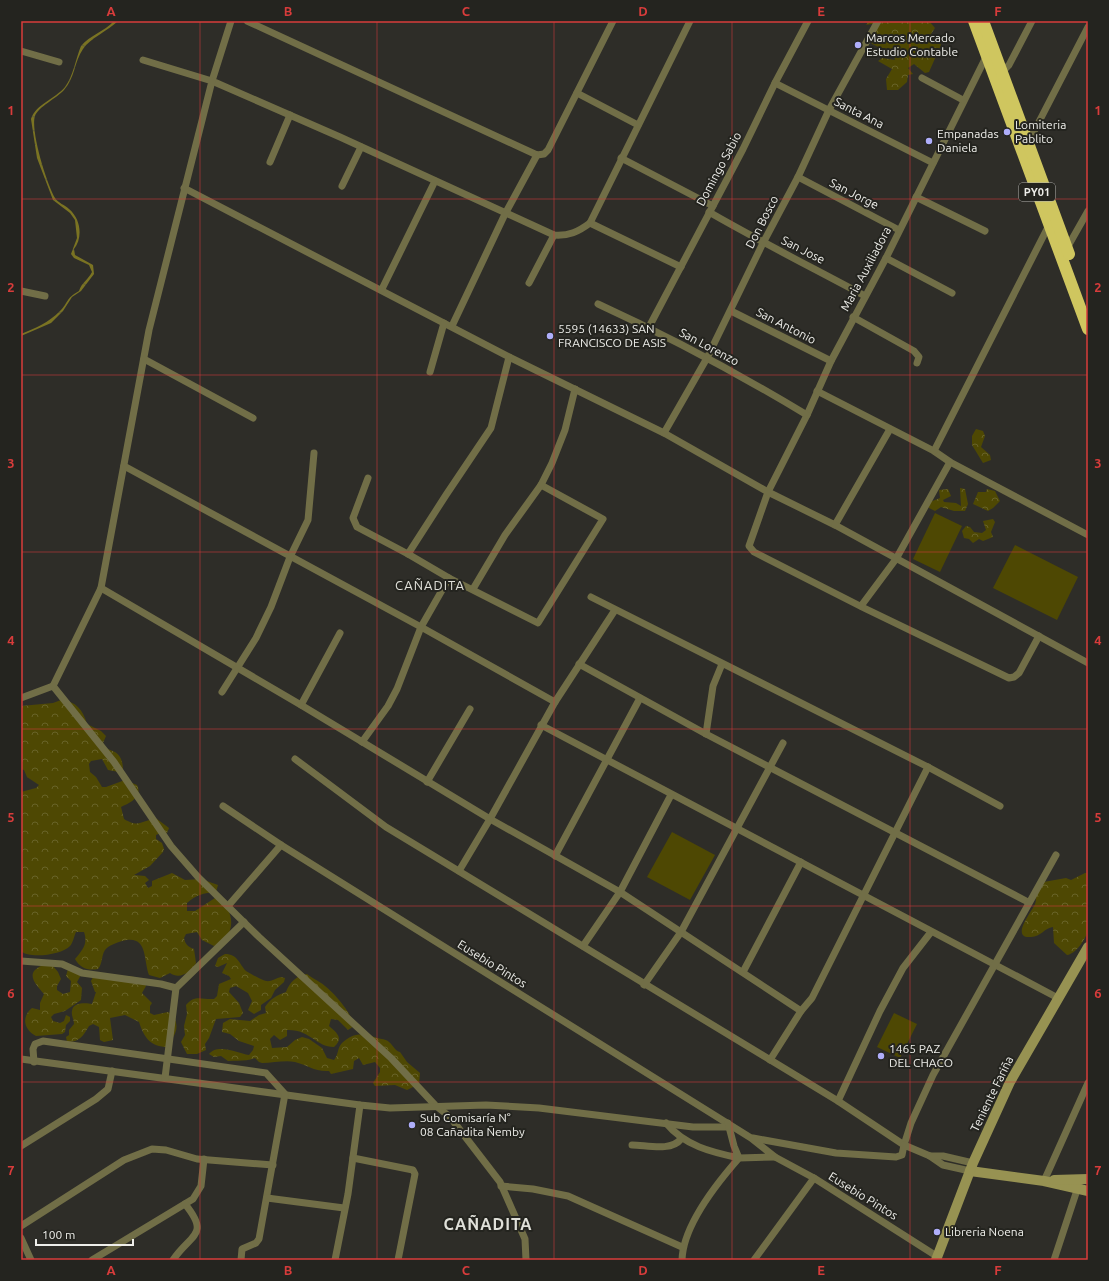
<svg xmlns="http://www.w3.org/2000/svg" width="1109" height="1281" font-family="Ubuntu,sans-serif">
<defs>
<pattern id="forest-crowns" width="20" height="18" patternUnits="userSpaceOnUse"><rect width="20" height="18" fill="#4e4803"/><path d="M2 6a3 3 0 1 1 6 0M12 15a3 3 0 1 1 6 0" fill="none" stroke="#686328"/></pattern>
<pattern id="water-ripples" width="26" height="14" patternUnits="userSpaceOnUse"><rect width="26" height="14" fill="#7a7322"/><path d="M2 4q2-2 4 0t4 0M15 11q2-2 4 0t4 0" fill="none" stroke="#605d34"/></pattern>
</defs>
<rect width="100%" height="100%" fill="#2e2d28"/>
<g fill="url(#forest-crowns)">
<path d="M869,21H929L935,28L927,40L934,44L938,38L941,45L929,72L925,73L914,64L908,68L913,74L908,75L907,82L898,90H887L886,79L892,69L878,61L882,58L895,60L893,54L872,44L870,40L877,23L866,25Z"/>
<path d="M976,429L983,431L985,436L981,447L990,455L991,460L983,463L972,445V436Z"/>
<path d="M960,488L965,489L968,504L965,511H954L941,507L935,511L929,508L928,506L930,502L940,498L939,490L948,489L951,496L943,500L944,502L956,503L961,506Z"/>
<path d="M987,489L995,491L1000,501L993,508L988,511L973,504L978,492H986Z"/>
<path d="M993,519L995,522L991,532L993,537L983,541L979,539L973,543L969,539L964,538L962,531L966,526L970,527L974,532L982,533L986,530L983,521Z"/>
<path d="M61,700C76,701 83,710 87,724L101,731L106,736L103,743L107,749C119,752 123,758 123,771L119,772L108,770L102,759L91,761L89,764L90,772L96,777L102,787H106L125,780L137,785C143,797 130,803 121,807L124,819C140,829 142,819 157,819L169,828L167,833L163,832L156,835V839L162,843L164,849L163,852L150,866L134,875L145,876L149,880L145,883L148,888L152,886V881L172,873L185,880L201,879L218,885L216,892C203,893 196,895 187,903V911H195L215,898C219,901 224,904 227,908C236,923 230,940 214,946L202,940L197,932L186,934L184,938C185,944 188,947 194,949L196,963C191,972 180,980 170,973L160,978L149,975C143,958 148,934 122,941C116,943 109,945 105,950C101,956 103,963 98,969C88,971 80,968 75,959C83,949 88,944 84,932H76C74,936 73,943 70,946C62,955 29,959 21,951V792L36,788L39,785L27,777L24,770L21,769V706L53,703Z"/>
<path d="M1085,873H1088C1088,891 1091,912 1088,930C1086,939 1076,954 1067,955L1054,943L1053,927C1044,928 1041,937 1031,937C1009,939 1033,910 1035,904C1037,899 1035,897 1035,892C1035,890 1037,886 1038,883L1066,878L1071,880Z"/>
<path d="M225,954C238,954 239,964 246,971C247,972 264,981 266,981C271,982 276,978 281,977L285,978L284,982L275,990L271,998L261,1005V1010L254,1014L248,1010L252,1001L248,993L236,986L230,988L229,992L239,1003L243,1013L240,1017L216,1019L209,1038L205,1044L206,1050L197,1054H187L181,1042L185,1035L184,1026L187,1014L186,1005C195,994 202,1000 214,999L217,996L219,984L231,979L229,976L222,973L227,963L218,967L215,966L218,958Z"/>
<path d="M41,966H53L58,972L61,979L57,986V990L63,994L70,992L71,981L66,976L68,969L81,975L77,982L82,988L81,1000L65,1011L54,1014L51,1017L53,1021L60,1023L64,1021L66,1015L70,1017V1021L66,1025L65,1032L62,1034L36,1036C24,1030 21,1017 32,1008L40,1010V1003L44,994C37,985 24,974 41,966Z"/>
<path d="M307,974C312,978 317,980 321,983C331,989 353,1014 354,1026L348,1030L338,1020L331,1019L329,1026C337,1033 344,1038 334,1047C316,1047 310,1029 287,1030V1036L280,1040L274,1035L270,1039L272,1048L287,1047L295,1040L302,1037L309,1039L322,1048L327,1058L334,1060C339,1054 337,1048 342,1043C353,1032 364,1033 377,1038C381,1039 386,1039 389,1042C393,1045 395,1051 400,1052L407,1062L420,1073L419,1084L407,1090L395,1085L375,1086L373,1083L380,1072V1068L375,1062L363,1065L359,1058L354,1061L353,1069L331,1074L329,1071C315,1072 307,1065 295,1062C285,1060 273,1063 262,1063L259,1062L255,1058C246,1062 238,1060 228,1061L221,1056L214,1057L209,1054C218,1043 237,1053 249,1055L253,1050L254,1046L239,1041L230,1034L222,1032L223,1023L230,1019L250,1021L259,1015L266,1013L265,1007C270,999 277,995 286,992C289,983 297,975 307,974Z"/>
<path d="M127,976C135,977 143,977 146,986L142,993L152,1003L150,1006V1013L154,1015L168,1012L174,1016C180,1031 174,1034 168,1047C150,1047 144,1037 139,1022L125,1015L110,1018L113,1040L104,1042L100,1040L99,1027L93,1024L89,1026C83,1036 80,1042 67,1042L66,1037L69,1035V1030L74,1024C74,1020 71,1015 72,1011C73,1002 86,1003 92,1004L96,992H95L91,981L93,977Z"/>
</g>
<g fill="#4e4803">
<path d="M935,513L962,526L940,572L913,559Z"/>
<path d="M1015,545L1078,577L1057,620L993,588Z"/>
<path d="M672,832L715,855L690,900L647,877Z"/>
<path d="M894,1013L917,1024L900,1058L877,1047Z"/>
</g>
<path fill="url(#water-ripples)" d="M114,21H118C108,31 90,38 83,49C74,62 75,78 64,90C57,98 38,107 35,116C30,130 47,185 55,198C58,203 65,205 69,209C81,219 83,238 74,249L75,255L93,265L94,274L81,291L72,297L63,311L51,323L21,336V334C36,328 48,323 60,311C69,302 65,299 79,291C82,282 88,280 92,272L89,265L74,258L71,254L77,238L75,220L70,213L53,200L37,158L31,119C36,104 55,99 65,87C73,77 76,58 81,46C90,35 104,32 114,21Z"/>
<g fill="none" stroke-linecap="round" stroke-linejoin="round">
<g stroke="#716e47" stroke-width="7">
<path d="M231,21L212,81L340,137L554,235C569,236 578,232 590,223L690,21"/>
<path d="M247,21L537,155L544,154L548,150L613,21"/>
<path d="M21,51L59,62"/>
<path d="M987,55L886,258L831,361L807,415L768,492L749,546L754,552L864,608L1009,678L1014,677L1019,673L1039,636"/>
<path d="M1000,74L1009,65L1032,21"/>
<path d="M922,78L963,100"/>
<path d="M775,83L933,163"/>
<path d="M577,93L638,125"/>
<path d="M1028,143L1088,27"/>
<path d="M621,158L713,206"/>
<path d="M270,162L290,115"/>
<path d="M798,177L899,230"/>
<path d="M342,186L361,147"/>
<path d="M184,188L509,357L664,433L768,492L835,525L890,429"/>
<path d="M916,197L985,231"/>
<path d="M709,212C761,242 813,268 865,296"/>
<path d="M590,223L681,267"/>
<path d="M1067,248L1088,211"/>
<path d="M886,258L952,293"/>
<path d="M529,283L554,235"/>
<path d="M382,289L435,181"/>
<path d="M21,291L45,296"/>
<path d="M598,304C670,337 739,374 807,415"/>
<path d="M731,311L831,361"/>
<path d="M853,317L914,351L919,357L917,363"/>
<path d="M452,326L505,214L537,155"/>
<path d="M649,327L743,149L775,83L808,21"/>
<path d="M144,359L253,418"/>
<path d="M430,372L444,323"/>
<path d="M817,391L934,451L950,462L1088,535"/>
<path d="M664,433L707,358L763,243L798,177L829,110L878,21"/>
<path d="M934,451L1049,225"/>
<path d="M124,466L421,627L555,702"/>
<path d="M368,478L353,518L357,527L408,554L449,578L538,623L603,519L541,485"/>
<path d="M835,525L1088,663"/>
<path d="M408,554L446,495L491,428L509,357"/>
<path d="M101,588L301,705L490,819L620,892L801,1011"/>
<path d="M473,589L505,535L541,485L552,463L565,430L575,389"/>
<path d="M591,597L928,767L1000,806"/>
<path d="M861,606L896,559L950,462"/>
<path d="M579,664L706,734L1028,902"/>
<path d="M53,686L114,762L171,846L198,877L259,937L391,1058L435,1105L450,1117L500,1182L525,1239L526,1260"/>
<path d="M222,692L256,638L271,607L290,557L308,520L314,453"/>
<path d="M21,698L53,686L101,588L149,330L212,81L143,60"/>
<path d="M301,705L340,633"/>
<path d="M541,725L1058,998"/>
<path d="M706,734L713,686L722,664"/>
<path d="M362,742L388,706L397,689L421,627L449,578"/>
<path d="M295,759L386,827L838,1101L904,1145L911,1123L933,1075L1056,855"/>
<path d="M427,782L470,709"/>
<path d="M223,806L281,845L751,1138L775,1157L739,1158C717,1183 683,1226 682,1260"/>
<path d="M555,856L640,698"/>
<path d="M459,871L490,819L555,702L615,610"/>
<path d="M228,906L281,845"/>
<path d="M583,946L620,892L671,795"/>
<path d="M21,961L62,964L82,973L161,984L176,988"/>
<path d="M743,972L801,862"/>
<path d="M644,985L681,932L783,743"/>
<path d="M21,1059L360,1105L390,1108L486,1105L539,1108L693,1127H729"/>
<path d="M770,1060L801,1011L812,998L928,767"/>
<path d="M34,1062L33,1049L35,1044L43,1041L266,1073L285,1094L259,1239L256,1243L242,1249L241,1260"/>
<path d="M165,1078L176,988L244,922"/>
<path d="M838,1101L880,1011L903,968L931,932"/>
<path d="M666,1123C685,1146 711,1152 739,1158L734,1146L728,1123"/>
<path d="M753,1138L836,1153L896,1157L902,1155L904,1145L930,1156L943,1165L970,1171"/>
<path d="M632,1145C646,1145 671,1152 681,1139"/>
<path d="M21,1146L96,1099L108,1089L112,1071"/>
<path d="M930,1156H943L973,1163"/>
<path d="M775,1157L814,1178L938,1257"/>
<path d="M353,1158L413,1170L415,1174L398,1260"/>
<path d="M1044,1181L1088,1083"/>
<path d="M501,1186L533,1189L568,1196L682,1247"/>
<path d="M267,1198L344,1208"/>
<path d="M21,1226L124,1160L152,1149L166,1150L197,1159L273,1165"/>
<path d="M21,1238L31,1260"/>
<path d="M92,1260L193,1199L201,1186L204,1159"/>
<path d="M173,1260C190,1234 211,1236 185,1204"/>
<path d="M335,1260L348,1194L360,1105"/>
<path d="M754,1260L814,1178"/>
<path d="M1054,1260L1079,1184"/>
</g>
<g stroke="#979252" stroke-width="10">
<path d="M970,1171L1044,1181L1088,1191"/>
<path d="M1054,1180L1088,1179"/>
<path d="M936,1260L973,1163L1010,1082L1088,947"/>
</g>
<g stroke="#cfc65f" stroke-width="12">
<path d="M974,21L1088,329"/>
<path d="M983,21L1069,254"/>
</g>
</g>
<path fill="none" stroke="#d83c3b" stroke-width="1" stroke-opacity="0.55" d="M200,21V1260M377,21V1260M554,21V1260M732,21V1260M910,21V1260M21,199H1088M21,375H1088M21,552H1088M21,729H1088M21,906H1088M21,1082H1088"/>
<g fill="#afaefa" stroke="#24241f" stroke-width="1.5">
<circle cx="858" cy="45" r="4"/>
<circle cx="1007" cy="132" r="4"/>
<circle cx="929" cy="141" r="4"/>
<circle cx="550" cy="336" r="4"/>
<circle cx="881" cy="1056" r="4"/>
<circle cx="412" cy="1125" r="4"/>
<circle cx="937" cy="1232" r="4"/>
</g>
<g text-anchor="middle" stroke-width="4" stroke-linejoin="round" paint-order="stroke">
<rect fill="#24241f" stroke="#b1b1ad" stroke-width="1" x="1019" y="183" width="36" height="18" rx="3"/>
<g font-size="11" font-weight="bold" fill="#eeeeea">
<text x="1037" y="196">PY01</text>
</g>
<g font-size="12" fill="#eeeeea" stroke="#24241f" text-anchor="start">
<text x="866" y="42">Marcos Mercado<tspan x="866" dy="14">Estudio Contable</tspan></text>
<text x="1015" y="129">Lomiteria<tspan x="1015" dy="14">Pablito</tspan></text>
<text x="937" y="138">Empanadas<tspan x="937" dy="14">Daniela</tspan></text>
<text x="558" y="333">5595 (14633) SAN<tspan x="558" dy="14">FRANCISCO DE ASIS</tspan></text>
<text x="889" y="1053">1465 PAZ<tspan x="889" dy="14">DEL CHACO</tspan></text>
<text x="420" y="1122">Sub Comisaría N°<tspan x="420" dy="14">08 Cañadita Ñemby</tspan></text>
<text x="945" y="1236">Libreria Noena</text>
</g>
<g font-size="12" fill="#eeeeea" stroke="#24241f">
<text transform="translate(859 113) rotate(27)" y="4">Santa Ana</text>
<text transform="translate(719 169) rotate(-62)" y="4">Domingo Sabio</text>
<text transform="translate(854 194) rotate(27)" y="4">San Jorge</text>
<text transform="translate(762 222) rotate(-63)" y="4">Don Bosco</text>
<text transform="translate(803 250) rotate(27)" y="4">San Jose</text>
<text transform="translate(866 269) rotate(-62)" y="4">Maria Auxiliadora</text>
<text transform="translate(786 326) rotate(27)" y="4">San Antonio</text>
<text transform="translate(709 347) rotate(28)" y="4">San Lorenzo</text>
<text transform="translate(492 964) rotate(32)" y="4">Eusebio Pintos</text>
<text transform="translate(992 1094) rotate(-64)" y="4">Teniente Fariña</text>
<text transform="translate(863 1196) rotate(32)" y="4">Eusebio Pintos</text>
</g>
<g font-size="13" letter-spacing="1" fill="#e0e0d9" stroke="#24241f">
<text x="430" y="590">CAÑADITA</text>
</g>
<g font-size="16" font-weight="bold" letter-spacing="1" fill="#e0e0d9" stroke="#24241f">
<text x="488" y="1230">CAÑADITA</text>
</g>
</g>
<rect width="1109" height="1281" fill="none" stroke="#24241f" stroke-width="44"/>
<path d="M36 1239v6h97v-6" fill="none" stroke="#eeeeea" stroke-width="2"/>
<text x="42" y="1239" font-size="12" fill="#eeeeea" stroke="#24241f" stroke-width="3" paint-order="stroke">100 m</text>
<rect x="22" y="22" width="1065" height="1237" fill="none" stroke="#d83c3b" stroke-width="1.5"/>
<g font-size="13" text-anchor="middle" font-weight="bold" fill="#d83c3b">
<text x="111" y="16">A</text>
<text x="288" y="16">B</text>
<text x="466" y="16">C</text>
<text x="643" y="16">D</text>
<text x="821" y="16">E</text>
<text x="998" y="16">F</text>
<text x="11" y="115">1</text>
<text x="1098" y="115">1</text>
<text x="11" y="292">2</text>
<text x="1098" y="292">2</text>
<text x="11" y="468">3</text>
<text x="1098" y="468">3</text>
<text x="11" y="645">4</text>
<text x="1098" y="645">4</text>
<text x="11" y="822">5</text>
<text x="1098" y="822">5</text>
<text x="11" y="998">6</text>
<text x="1098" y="998">6</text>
<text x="11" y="1175">7</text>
<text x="1098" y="1175">7</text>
<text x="111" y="1275">A</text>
<text x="288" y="1275">B</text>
<text x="466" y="1275">C</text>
<text x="643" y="1275">D</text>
<text x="821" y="1275">E</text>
<text x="998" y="1275">F</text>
</g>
</svg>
